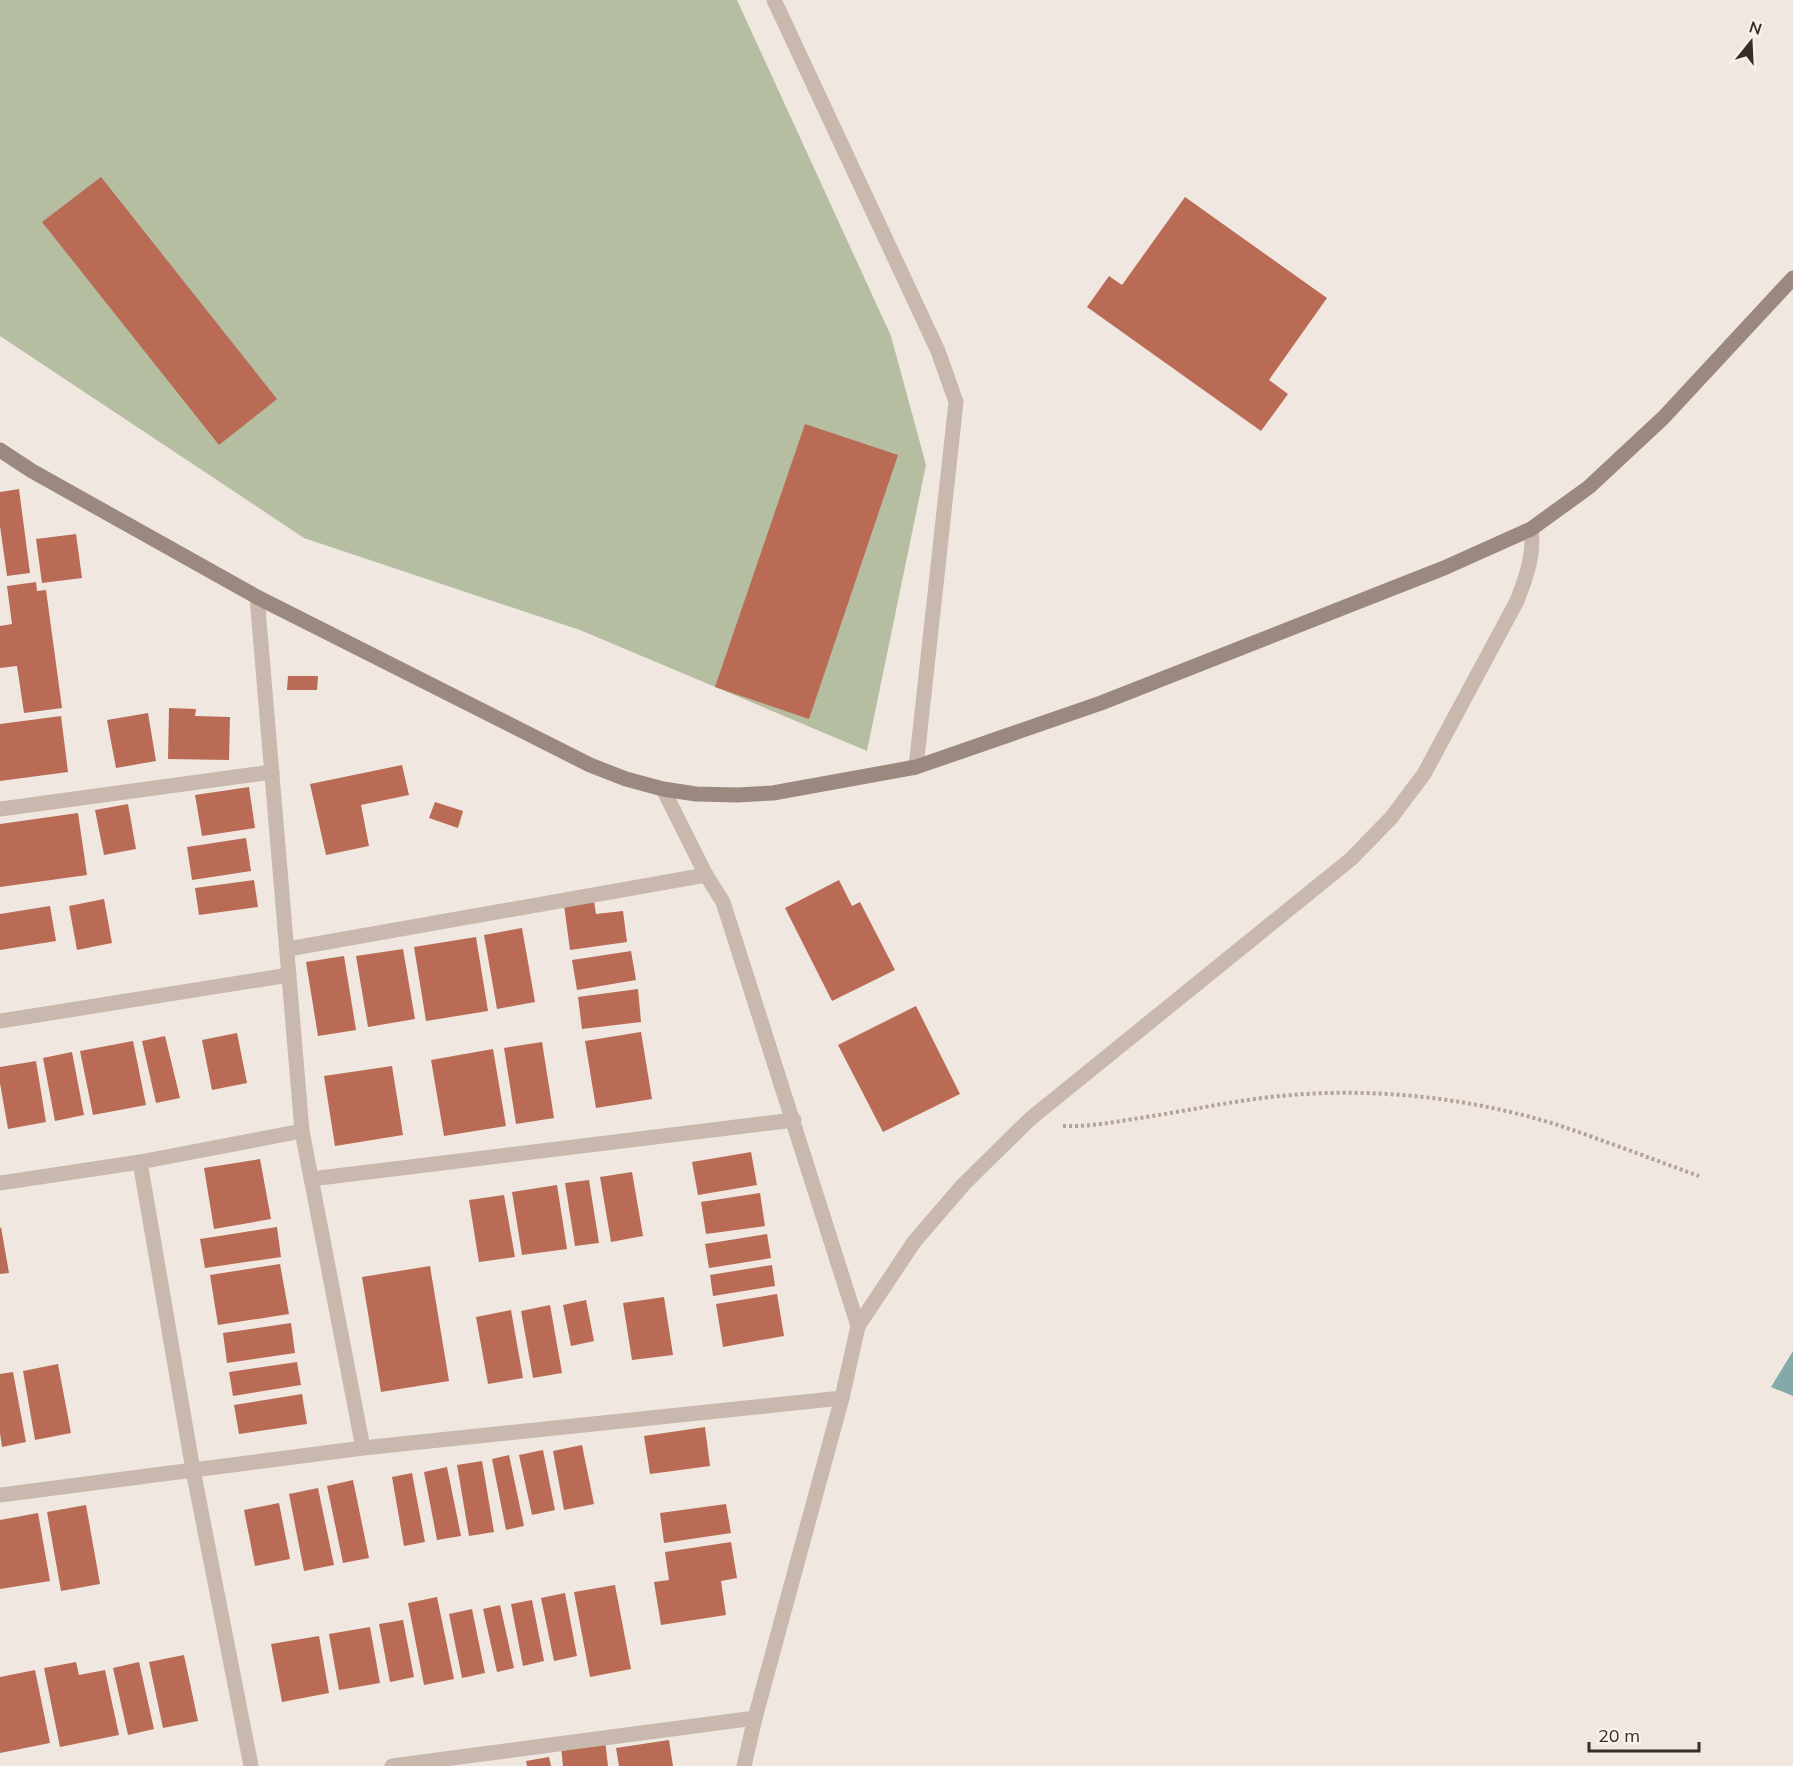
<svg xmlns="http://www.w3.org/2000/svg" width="1793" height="1766" font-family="Mulish,sans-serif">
<rect width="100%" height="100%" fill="#f0e8e0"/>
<path fill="#b5bea1" d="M0,0H737L891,336L926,465L867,751L580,630L304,538L0,336Z"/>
<path fill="#82aaab" d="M1793,1351V1396L1771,1387Z"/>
<g fill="#b96b55">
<path d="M101,177L277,399L219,445L42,222Z"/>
<path d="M1185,197L1327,298L1269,380L1288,394L1261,431L1087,307L1109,276L1122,285Z"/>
<path d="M805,424L898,455L809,719L715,687Z"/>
<path d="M19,489L30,573L7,576L0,526V492Z"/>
<path d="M76,534L82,578L42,583L36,539Z"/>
<path d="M36,582L37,591L46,590L62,708L24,713L17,666L0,668V626L12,624L7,586Z"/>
<path d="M288,676H318L317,690H287Z"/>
<path d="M169,708L196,709L195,716L230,717L229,760L168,759Z"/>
<path d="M148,713L156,761L116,768L107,720Z"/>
<path d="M61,716L68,772L0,781V724Z"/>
<path d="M402,765L409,795L361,805L369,846L326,855L310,784Z"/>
<path d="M249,787L255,828L202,836L195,795Z"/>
<path d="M435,802L463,811L458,828L429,818Z"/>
<path d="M128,804L136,849L104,855L95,810Z"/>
<path d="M78,813L87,875L0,887V824Z"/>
<path d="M246,838L251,871L192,880L187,847Z"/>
<path d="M254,880L258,907L199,915L195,888Z"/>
<path d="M839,880L852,906L860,902L895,970L832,1001L785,908Z"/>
<path d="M104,899L112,943L77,950L69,906Z"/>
<path d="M594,901L596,914L623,911L627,942L570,950L564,905Z"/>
<path d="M50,906L56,941L0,950V914Z"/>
<path d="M522,928L535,1002L497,1009L484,935Z"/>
<path d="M476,937L488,1011L426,1021L414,947Z"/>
<path d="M403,949L415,1019L368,1027L356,956Z"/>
<path d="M631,951L636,980L577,990L572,960Z"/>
<path d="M344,956L356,1030L318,1036L306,962Z"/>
<path d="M638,989L641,1022L582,1029L578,997Z"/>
<path d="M916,1006L960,1094L883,1132L838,1045Z"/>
<path d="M641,1032L652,1099L596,1108L585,1041Z"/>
<path d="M237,1033L247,1083L212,1090L202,1040Z"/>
<path d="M165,1036L180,1098L156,1103L142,1041Z"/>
<path d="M133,1041L146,1105L93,1115L80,1051Z"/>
<path d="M542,1042L554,1118L516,1124L504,1048Z"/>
<path d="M493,1049L506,1126L444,1136L431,1060Z"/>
<path d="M72,1052L84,1115L55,1121L43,1058Z"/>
<path d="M36,1061L46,1122L8,1129L0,1083V1067Z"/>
<path d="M392,1066L403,1135L335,1146L324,1076Z"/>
<path d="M751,1152L757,1185L698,1195L692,1162Z"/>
<path d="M260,1159L271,1219L214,1229L204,1168Z"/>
<path d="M632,1172L643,1236L611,1242L600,1177Z"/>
<path d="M589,1180L599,1243L575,1246L565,1183Z"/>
<path d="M557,1185L567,1249L522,1255L512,1192Z"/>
<path d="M760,1193L765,1226L706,1234L701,1202Z"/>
<path d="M504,1195L515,1257L479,1262L469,1200Z"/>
<path d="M1,1227L9,1273L0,1274V1228Z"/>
<path d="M277,1227L281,1257L205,1268L200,1239Z"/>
<path d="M767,1234L771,1258L709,1268L705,1244Z"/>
<path d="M280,1264L289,1314L218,1325L210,1275Z"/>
<path d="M772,1265L775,1286L713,1296L710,1275Z"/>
<path d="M430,1266L449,1381L381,1392L362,1277Z"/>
<path d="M777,1294L784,1336L723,1347L716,1304Z"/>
<path d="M664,1297L673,1355L632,1360L623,1303Z"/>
<path d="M586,1300L594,1341L571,1346L563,1305Z"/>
<path d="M550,1305L562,1373L533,1378L521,1311Z"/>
<path d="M511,1310L523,1378L488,1384L476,1317Z"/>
<path d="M291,1323L295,1353L227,1363L223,1333Z"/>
<path d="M297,1362L301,1385L233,1396L229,1372Z"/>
<path d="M58,1364L71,1433L35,1440L23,1371Z"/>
<path d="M13,1372L26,1442L2,1447L0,1433V1374Z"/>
<path d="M302,1394L307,1424L239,1434L234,1405Z"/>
<path d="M705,1427L710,1466L650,1474L644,1436Z"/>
<path d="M582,1445L594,1504L564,1510L553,1451Z"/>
<path d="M543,1450L555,1510L532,1515L519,1455Z"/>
<path d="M509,1455L524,1526L506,1530L492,1459Z"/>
<path d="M482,1461L494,1532L469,1536L457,1465Z"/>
<path d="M447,1467L461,1536L437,1540L424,1472Z"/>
<path d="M412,1473L425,1542L404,1546L392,1477Z"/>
<path d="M353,1480L369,1558L343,1563L327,1486Z"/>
<path d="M318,1488L334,1565L304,1571L289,1494Z"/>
<path d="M279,1503L290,1559L255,1566L244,1510Z"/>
<path d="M726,1504L731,1533L664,1543L660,1513Z"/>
<path d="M86,1505L100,1584L61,1591L47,1512Z"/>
<path d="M38,1513L50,1581L0,1589V1520Z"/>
<path d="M731,1542L737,1578L721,1581L726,1615L661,1625L654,1582L669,1580L665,1552Z"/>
<path d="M615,1585L631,1669L590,1677L574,1592Z"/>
<path d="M565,1593L577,1656L554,1661L541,1598Z"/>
<path d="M437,1597L454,1679L424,1685L408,1603Z"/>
<path d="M532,1600L544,1661L523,1666L511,1604Z"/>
<path d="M500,1605L514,1668L497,1672L483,1609Z"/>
<path d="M472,1609L485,1673L462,1678L449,1614Z"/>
<path d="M403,1620L414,1677L390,1682L379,1624Z"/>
<path d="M370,1627L380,1683L339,1690L329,1634Z"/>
<path d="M319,1636L329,1693L282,1702L271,1644Z"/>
<path d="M184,1655L198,1721L163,1728L149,1662Z"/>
<path d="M76,1662L79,1675L105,1670L119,1735L60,1747L44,1668Z"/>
<path d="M139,1662L154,1729L128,1735L113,1668Z"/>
<path d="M35,1670L50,1743L0,1753V1677Z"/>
<path d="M605,1740L608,1766H563L561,1746Z"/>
<path d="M669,1740L673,1766H619L616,1748Z"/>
<path d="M549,1757L551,1766H527L526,1761Z"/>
</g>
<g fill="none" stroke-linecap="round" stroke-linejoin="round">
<path stroke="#b3a297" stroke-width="4" stroke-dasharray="3 3" stroke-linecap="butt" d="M1063,1126C1089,1127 1114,1122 1140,1118C1186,1111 1232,1101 1279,1096C1372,1087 1468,1097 1558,1125C1605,1141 1652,1159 1699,1176"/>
<g stroke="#c8b8ad" stroke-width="15">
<path d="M774,0L938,351L956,402L916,767"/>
<path d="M257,597L302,1131L363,1448"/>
<path d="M663,789L706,875L723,902L858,1326L842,1398L755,1718L744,1766"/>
<path d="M0,809L272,772"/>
<path d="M288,949L706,875"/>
<path d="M0,1021L289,975"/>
<path d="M140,1162L193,1470L251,1766"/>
<path d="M311,1179L794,1120"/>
<path d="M0,1183L140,1162L302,1131"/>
<path d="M858,1326L914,1242L963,1185L1030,1119L1351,859L1391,818L1424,774L1517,601C1526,577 1535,554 1531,529"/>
<path d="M0,1495L363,1448L842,1398"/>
<path d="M392,1766L755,1718"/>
</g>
<path stroke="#9b887e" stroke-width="15" d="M0,450L32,471L257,597L590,765L626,779L663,789L696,794L737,795L773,793L916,767L1101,703L1444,568L1531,529L1589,487L1664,417L1793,278"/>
</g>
<g transform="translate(1751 42) rotate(18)" stroke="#f8f2ec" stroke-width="4.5" paint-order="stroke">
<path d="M0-4.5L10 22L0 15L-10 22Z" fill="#372e2b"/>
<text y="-9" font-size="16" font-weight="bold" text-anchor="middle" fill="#372e2b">N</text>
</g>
<path d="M1589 1742v9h110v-9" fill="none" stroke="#372e2b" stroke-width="3"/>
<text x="1598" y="1742" font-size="18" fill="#372e2b" stroke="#f8f2ec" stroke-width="4.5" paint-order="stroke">20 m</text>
</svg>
